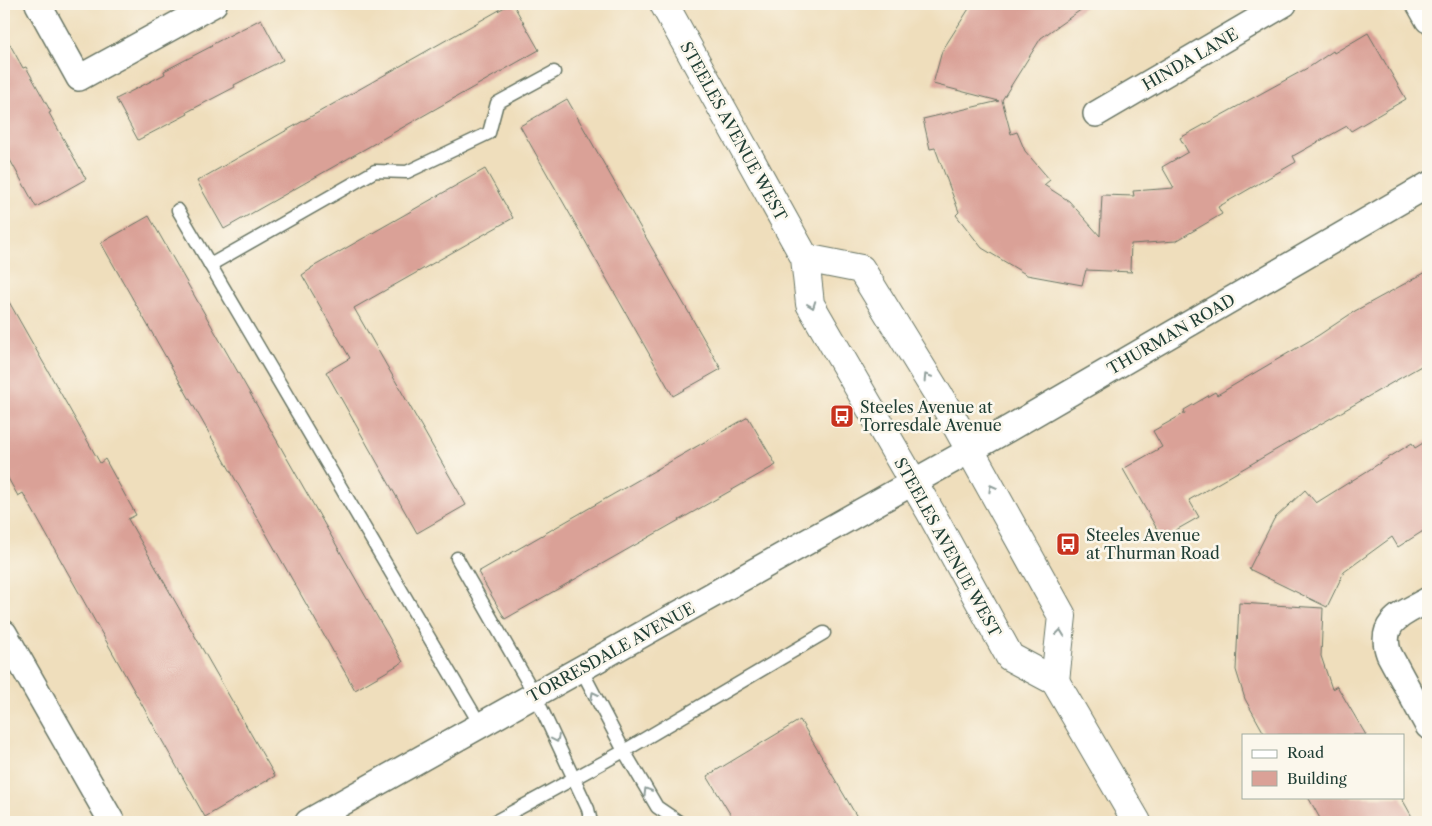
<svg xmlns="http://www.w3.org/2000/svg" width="1432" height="826" font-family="'Libre Caslon Text',serif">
<rect width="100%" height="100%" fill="#fbf7ec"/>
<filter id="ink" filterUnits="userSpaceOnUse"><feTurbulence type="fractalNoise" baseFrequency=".02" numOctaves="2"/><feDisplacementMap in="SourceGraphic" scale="10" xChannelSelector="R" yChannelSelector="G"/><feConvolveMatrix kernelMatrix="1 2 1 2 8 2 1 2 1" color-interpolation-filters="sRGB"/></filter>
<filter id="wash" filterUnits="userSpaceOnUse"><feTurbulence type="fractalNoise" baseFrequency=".0096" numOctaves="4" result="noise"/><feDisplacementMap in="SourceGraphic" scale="20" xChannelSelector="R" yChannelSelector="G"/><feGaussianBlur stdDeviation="1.12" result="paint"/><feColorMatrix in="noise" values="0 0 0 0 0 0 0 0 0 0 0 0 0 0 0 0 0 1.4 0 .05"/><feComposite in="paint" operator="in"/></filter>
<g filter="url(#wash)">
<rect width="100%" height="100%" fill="#efdebc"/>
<g id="blocks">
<g fill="#daa197">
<path d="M510,4H513L539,50L224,229L197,181Z"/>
<path d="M972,4H1089L1041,38L1002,100L1011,134L1017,132L1025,151L1050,180L1044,185L1069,201L1100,236L1102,195L1134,196L1133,191L1174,188L1162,167L1188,152L1180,138L1311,66L1333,51L1334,53L1368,33L1406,99L1351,131L1347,126L1293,156L1296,162L1218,207L1222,214L1176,241L1131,244L1130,270L1132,272L1086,270L1082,285L1027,275L982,248L956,215L959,212L935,148L930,149L923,119L999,101L933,84L942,51Z"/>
<path d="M261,19L283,60L234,85L235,87L187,112L188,114L138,140L116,99L165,74L164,71L212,46L211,45Z"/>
<path d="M4,34L23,68L26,67L51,112L49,113L86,179L36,207L4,149Z"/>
<path d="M567,99L721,369L673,396L520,126Z"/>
<path d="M485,169L513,218L354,308L466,505L417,533L326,372L350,358L302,275L311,269V268Z"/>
<path d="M149,216L403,662L355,690L101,243Z"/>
<path d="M1428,271V362L1189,500L1199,517L1162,538L1123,469L1162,447L1153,431L1185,413L1184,410L1215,392L1217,395L1319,335L1355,311Z"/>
<path d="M4,293L100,463L105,459L136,515L128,519L275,776L205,817L23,493L18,496L4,471Z"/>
<path d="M748,417L776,465L505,619L478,572Z"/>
<path d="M1428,440V528L1398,547L1392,537L1344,572L1327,607L1249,569L1274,519L1305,490L1316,503L1412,443L1415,448Z"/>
<path d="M1239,603L1323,608L1321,656L1332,689L1337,686L1366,735H1265L1245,699L1236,670Z"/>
<path d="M800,720L860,822H735L707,776Z"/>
<path d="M1308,797H1401L1415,822H1322Z"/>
</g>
</g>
</g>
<g filter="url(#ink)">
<use href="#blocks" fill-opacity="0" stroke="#687564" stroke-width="1"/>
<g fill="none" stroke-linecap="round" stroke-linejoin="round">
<g stroke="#687564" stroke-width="15">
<g id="lane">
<path d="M178,210L481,726"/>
<path d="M210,265L375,171L407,172L489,133L497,103L554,72"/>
<path d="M457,558L535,695L588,809L591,822"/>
<path d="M581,669L624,751L657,807L679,822"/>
<path d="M494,822L624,751L824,633"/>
</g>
</g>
<g stroke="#687564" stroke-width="28">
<g id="street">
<path d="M38,4L79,78L214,4"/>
<path d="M1419,4L1428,20"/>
<path d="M1096,114L1284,4"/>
<path d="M1428,600C1405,613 1377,621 1389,654L1428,726"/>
<path d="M4,633L112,822"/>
<path d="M308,822L1008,429L1428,185"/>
</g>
</g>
<g stroke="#687564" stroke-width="30">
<g id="secondary">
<path d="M664,4L805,258L810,304L931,513L1010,657L1055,681L1137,822"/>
<path d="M805,258L861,269L950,414L1062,616L1055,681"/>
</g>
</g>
<use href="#lane" stroke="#fff" stroke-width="12"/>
<use href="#street" stroke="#fff" stroke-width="25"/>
<use href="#secondary" stroke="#fff" stroke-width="28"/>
</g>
<defs><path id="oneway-chevron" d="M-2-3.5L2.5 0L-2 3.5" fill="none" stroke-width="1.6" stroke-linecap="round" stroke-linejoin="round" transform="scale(1.25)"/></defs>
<g stroke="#8f9e9a">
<use href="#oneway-chevron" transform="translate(812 305) rotate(70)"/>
<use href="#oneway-chevron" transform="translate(927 377) rotate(-122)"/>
<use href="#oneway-chevron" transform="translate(992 488) rotate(-119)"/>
<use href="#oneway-chevron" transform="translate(1060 633) rotate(-84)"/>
<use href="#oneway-chevron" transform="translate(594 695) rotate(-117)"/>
<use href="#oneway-chevron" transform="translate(556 739) rotate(65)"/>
<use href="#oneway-chevron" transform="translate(647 791) rotate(-121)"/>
</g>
</g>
<defs>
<g id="bus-square" transform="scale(1.25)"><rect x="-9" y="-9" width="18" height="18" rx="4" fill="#c8321e" stroke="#fbf7ec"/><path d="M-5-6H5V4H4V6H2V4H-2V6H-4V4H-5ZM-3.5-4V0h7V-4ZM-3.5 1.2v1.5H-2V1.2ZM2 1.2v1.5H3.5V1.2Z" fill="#fff"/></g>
</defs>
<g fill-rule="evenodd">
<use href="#bus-square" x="842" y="416"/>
<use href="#bus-square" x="1068" y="544"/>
</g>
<g text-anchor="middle" stroke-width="5" stroke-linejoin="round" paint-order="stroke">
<g font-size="16" fill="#1f3d34" stroke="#fbf7ec">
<text transform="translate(1190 59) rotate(-30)" y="6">HINDA LANE</text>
<text transform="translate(734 131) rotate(61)" y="6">STEELES AVENUE WEST</text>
<text transform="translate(1171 334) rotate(-30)" y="6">THURMAN ROAD</text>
<text transform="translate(948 547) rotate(61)" y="6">STEELES AVENUE WEST</text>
<text transform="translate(611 652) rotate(-29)" y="6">TORRESDALE AVENUE</text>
</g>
<g font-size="16" fill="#1f3d34" stroke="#fbf7ec" text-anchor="start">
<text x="860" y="413">Steeles Avenue at<tspan x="860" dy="18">Torresdale Avenue</tspan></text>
<text x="1086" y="541">Steeles Avenue<tspan x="1086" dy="18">at Thurman Road</tspan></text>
</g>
</g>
<rect width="1432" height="826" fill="none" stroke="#fbf7ec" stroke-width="20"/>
<rect x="1242" y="734" width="162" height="65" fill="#fbf7ec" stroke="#a3ada2"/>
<rect x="1252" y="750" width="25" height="8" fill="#ffffff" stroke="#a3ada2"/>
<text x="1287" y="758" font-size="15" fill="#1f3d34">Road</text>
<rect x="1252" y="771" width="25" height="15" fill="#daa197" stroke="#a3ada2"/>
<text x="1287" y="784" font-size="15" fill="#1f3d34">Building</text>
</svg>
